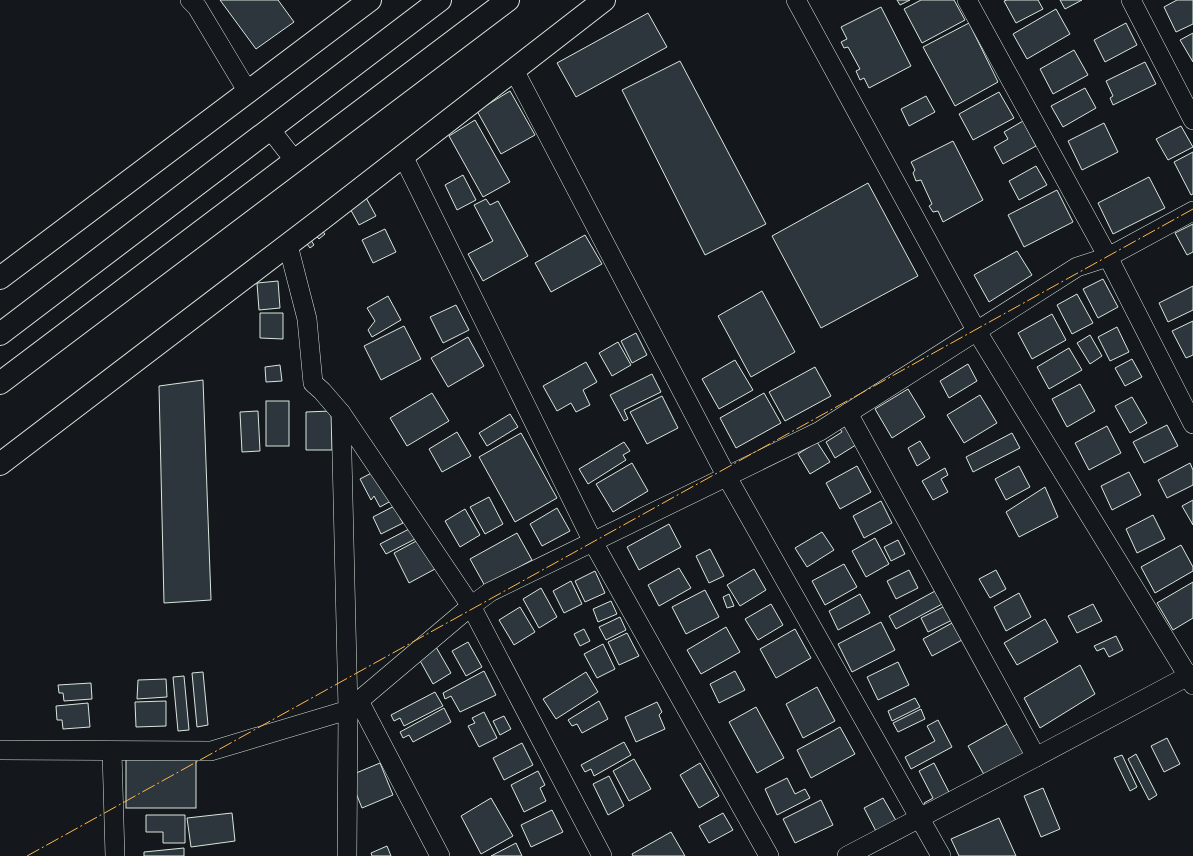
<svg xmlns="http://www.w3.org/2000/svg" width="1193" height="856" font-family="Overpass,sans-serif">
<rect width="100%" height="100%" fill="#14181c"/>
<g fill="#2c363c" stroke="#d8e6dc">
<path d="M220,0H278L294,22L256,49Z"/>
<path d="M897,0H910L900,5Z"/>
<path d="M921,0H954L965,20L922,43L904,9Z"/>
<path d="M1007,0H1038L1043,9L1016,23L1004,1Z"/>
<path d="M1060,0H1082L1065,9Z"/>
<path d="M1177,0H1193V24L1176,32L1164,7Z"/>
<path d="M881,7L911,66L869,88L864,78L860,80L856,71L860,69L848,47L844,48L841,42L847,39L841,27Z"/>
<path d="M1056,9L1070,34L1027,59L1013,34Z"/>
<path d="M648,13L667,47L576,97L557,63Z"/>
<path d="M969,23L998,82L955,106L923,47Z"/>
<path d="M1126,23L1137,45L1105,62L1094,40Z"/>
<path d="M1193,33V62L1180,40Z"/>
<path d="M1074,50L1088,75L1053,94L1040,69Z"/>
<path d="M680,61L766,224L705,255L622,90Z"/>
<path d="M1145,62L1156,84L1113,105L1110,98L1113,96L1106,81Z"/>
<path d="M1085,88L1096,108L1063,127L1051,106Z"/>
<path d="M510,91L535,135L501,154L477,111Z"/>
<path d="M999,92L1014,118L973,140L959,114Z"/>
<path d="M926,96L935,112L909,126L901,109Z"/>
<path d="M475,120L510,182L483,197L449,136Z"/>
<path d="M1023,121L1036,146L1003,164L994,147L1008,139L1004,132Z"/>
<path d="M1104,123L1118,152L1082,170L1068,141Z"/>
<path d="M1181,126L1193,147L1168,160L1156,139Z"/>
<path d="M953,141L983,200L943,222L938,211L933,212L929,206L932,204L921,180L916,181L913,173L915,170L911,162Z"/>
<path d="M1193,152V194L1191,195L1174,162Z"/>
<path d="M1036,166L1047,185L1019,200L1009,181Z"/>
<path d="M463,175L476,200L457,210L445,185Z"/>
<path d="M1149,177L1165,208L1113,234L1098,203Z"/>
<path d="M868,183L918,276L821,328L772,236Z"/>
<path d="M1057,190L1073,222L1024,247L1008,215Z"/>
<path d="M364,194L376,216L359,225L347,203Z"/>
<path d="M486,199L490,205L498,201L528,256L483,281L468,254L493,241L474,205Z"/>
<path d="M1193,224V252L1187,255L1175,233Z"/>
<path d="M319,227L325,234L319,239L313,232Z"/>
<path d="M385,229L396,252L373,263L362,240Z"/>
<path d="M585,235L602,264L551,292L535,263Z"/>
<path d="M309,237L314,245L310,248L304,240Z"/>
<path d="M1017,251L1032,275L989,302L974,275Z"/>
<path d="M1103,279L1118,307L1098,318L1083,289Z"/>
<path d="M278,281L280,308L259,310L257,283Z"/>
<path d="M1193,286V310L1168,322L1159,303Z"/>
<path d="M762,291L795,352L751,377L718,316Z"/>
<path d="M1077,294L1093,323L1072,334L1057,305Z"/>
<path d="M388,296L401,320L372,337L368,330L375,321L367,308Z"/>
<path d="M456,305L469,330L443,343L430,317Z"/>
<path d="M260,313H283V339L260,338Z"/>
<path d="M1052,314L1066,340L1032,359L1018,333Z"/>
<path d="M1193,321V355L1186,358L1172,331Z"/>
<path d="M404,326L421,359L381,380L364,346Z"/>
<path d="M1117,327L1129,352L1110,361L1098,337Z"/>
<path d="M636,333L647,355L632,363L621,341Z"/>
<path d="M1090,335L1102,356L1090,364L1077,343Z"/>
<path d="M468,337L484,366L448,387L431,358Z"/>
<path d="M618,342L631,365L612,376L599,353Z"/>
<path d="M1069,348L1082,370L1049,389L1037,367Z"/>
<path d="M1132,359L1142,377L1125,386L1115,368Z"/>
<path d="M735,360L753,390L719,409L702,379Z"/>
<path d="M586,362L597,382L583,390L590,405L576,412L571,403L557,411L543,386Z"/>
<path d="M968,364L977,381L949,398L940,381Z"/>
<path d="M280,365L282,381L266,382L265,367Z"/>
<path d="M815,367L831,396L785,421L769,392Z"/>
<path d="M652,374L661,392L624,410L628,419L624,421L610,395Z"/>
<path d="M203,380L211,600L164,603L159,386Z"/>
<path d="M1080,384L1095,411L1067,427L1052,399Z"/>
<path d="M908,389L925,417L892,438L875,409Z"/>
<path d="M432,393L449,421L407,446L390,418Z"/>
<path d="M764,393L781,423L736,448L720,418Z"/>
<path d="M980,395L997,423L964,443L947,415Z"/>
<path d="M662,396L678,428L647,444L630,412Z"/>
<path d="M1132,397L1147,423L1130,433L1115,406Z"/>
<rect x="266" y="401" width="23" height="45"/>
<path d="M258,411L260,451L242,452L240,412Z"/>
<path d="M331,411L332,450H306V412Z"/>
<path d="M510,414L518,427L487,446L479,433Z"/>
<path d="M845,419L859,443L835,458L826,442L842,432L837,424Z"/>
<path d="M1167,425L1178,446L1144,463L1133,442Z"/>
<path d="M1107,426L1121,453L1089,470L1075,443Z"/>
<path d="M457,432L471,456L442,472L429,449Z"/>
<path d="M521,433L557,498L515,522L479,457Z"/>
<path d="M1012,433L1020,448L973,472L966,457Z"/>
<path d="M920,441L930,458L917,466L908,448Z"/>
<path d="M624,442L630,451L623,455L626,460L588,484L579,469Z"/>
<path d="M817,442L830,462L810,474L798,454Z"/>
<path d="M632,463L648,491L613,512L596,484Z"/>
<path d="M1190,463L1193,470V485L1167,498L1158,480Z"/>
<path d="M857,466L871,492L840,509L826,483Z"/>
<path d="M1019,466L1030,487L1006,500L995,479Z"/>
<path d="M383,467L398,497L380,507L374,496L371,500L360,479Z"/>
<path d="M945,468L948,475L941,479L948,492L933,500L922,481Z"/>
<path d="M1129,472L1141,495L1112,510L1101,486Z"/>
<path d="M1045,487L1058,517L1019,537L1006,512Z"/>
<path d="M489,497L503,524L485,534L470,507Z"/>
<path d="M1193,500V525L1182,506Z"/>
<path d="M881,501L892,523L864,538L853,516Z"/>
<path d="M400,503L406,515L400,518L403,523L381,534L373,517Z"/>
<path d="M557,508L570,531L542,546L530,524Z"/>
<path d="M465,509L480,535L460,547L445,521Z"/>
<path d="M1153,515L1165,539L1137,553L1126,529Z"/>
<path d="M669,524L681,547L639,570L627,547Z"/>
<path d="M411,528L417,538L386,554L380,544Z"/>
<path d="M822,532L834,550L807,567L795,548Z"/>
<path d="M517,533L532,560L485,586L470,559Z"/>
<path d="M875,538L889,564L866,577L852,551Z"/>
<path d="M420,539L435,569L409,583L394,553Z"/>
<path d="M898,540L905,554L891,561L884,547Z"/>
<path d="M1181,545L1193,567V571L1155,593L1141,567Z"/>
<path d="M710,549L724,576L709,583L696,556Z"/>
<path d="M844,564L857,587L825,605L812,581Z"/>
<path d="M679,568L691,588L659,606L648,585Z"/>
<path d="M754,569L766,590L740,606L727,585Z"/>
<path d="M909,570L918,588L896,599L887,581Z"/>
<path d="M996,570L1006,589L990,598L979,579Z"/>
<path d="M595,571L605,593L585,602L575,581Z"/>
<path d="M571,581L582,604L564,613L553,591Z"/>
<path d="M1193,582V618L1173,630L1157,603Z"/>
<path d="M541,588L557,617L539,628L523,599Z"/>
<path d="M705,590L719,617L686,634L672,607Z"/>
<path d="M937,590L944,603L896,629L889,616Z"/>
<path d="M1019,593L1031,617L1006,631L994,607Z"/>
<path d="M729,594L734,606L727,608L723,597Z"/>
<path d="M860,594L870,613L838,630L829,611Z"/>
<path d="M611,601L617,614L598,622L593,609Z"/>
<path d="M771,604L783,625L758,640L745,619Z"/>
<path d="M1093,604L1102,621L1077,633L1068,616Z"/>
<path d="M947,605L954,619L928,632L921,618Z"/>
<path d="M520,607L535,632L514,645L499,620Z"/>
<path d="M620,617L626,630L606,640L599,627Z"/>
<path d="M1045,619L1058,642L1017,665L1004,643Z"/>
<path d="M881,622L895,650L852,672L838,644Z"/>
<path d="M952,623L962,640L932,656L923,639Z"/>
<path d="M726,627L740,652L701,674L687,650Z"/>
<path d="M584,629L590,641L580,646L574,634Z"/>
<path d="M795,629L811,658L776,678L760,649Z"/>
<path d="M627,633L639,656L619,665L608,642Z"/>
<path d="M1116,636L1123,650L1109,657L1104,648L1097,651L1094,646Z"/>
<path d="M468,642L482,667L466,676L452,651Z"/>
<path d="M603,644L615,669L597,678L584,654Z"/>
<path d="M436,647L451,673L433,684L418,657Z"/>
<path d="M898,662L909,685L878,700L867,677Z"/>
<path d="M1080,665L1095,694L1040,728L1024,698Z"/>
<path d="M484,671L496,695L460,712L451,696L445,699L443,693Z"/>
<path d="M735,671L745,690L719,703L710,684Z"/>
<path d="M203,672L208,725L197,727L192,673Z"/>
<path d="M586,672L598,692L556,719L543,699Z"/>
<path d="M184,676L189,730L178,731L173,677Z"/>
<path d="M166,679L167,697L137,699L138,680Z"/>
<path d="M91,683L92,699L64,701L63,693H59L58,685Z"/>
<path d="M817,687L835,721L803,738L786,704Z"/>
<path d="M435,692L443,706L404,726L400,718L394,721L391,715Z"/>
<path d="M915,698L920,707L892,721L888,711Z"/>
<path d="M166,701V726L136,727L135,702Z"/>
<path d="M599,701L608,719L582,733L577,724L572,726L568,720Z"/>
<path d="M657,702L662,712L659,715L665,729L636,742L625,717Z"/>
<path d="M88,703L90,727L63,729L62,720H57L56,706Z"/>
<path d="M756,707L784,758L757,773L729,722Z"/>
<path d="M444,708L451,722L413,742L409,735L403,738L400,732Z"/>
<path d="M921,709L925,719L898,732L893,723Z"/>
<path d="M484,712L497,738L479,747L468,726L475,723L472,718Z"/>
<path d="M504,716L511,729L500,735L493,721Z"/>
<path d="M938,720L952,747L911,769L905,757L935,741L927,726Z"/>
<path d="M1011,722L1030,755L987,780L968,746Z"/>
<path d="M840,727L855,754L811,778L797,750Z"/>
<path d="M1167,738L1180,764L1164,772L1151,746Z"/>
<path d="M624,742L631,755L594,776L591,769L585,772L581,765Z"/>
<path d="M522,743L533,765L504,780L493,758Z"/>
<path d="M1136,754L1157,795L1149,800L1128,759Z"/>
<rect x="126" y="755" width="70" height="53"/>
<path d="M1122,755L1137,787L1130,791L1114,758Z"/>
<path d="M634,759L651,789L629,801L613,771Z"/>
<path d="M380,763L393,795L362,808L349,776Z"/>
<path d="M700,763L719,796L699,808L680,775Z"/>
<path d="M934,763L952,798L928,811L924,803L933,798L919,771Z"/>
<path d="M538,771L545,785L540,788L546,801L524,812L511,785Z"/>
<path d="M609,776L624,806L608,815L593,784Z"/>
<path d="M787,778L795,794L805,789L810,798L777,815L765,789Z"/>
<path d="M1043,788L1060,829L1041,837L1024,796Z"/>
<path d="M491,798L513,836L481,854L461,816Z"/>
<path d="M883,798L898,824L878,835L864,808Z"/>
<path d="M821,800L833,825L795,843L783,819Z"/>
<path d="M552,810L563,832L531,847L521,825Z"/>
<path d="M232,813L235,841L191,847L187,818Z"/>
<path d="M723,813L733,830L709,843L699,826Z"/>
<path d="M146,815H185V843H163V832H146Z"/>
<path d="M999,818L1016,856H959L951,839Z"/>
<path d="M671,832L685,856H633L632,854Z"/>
<path d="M516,843L522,856H491Z"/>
<path d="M387,846L391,856H372L371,853Z"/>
<path d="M184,848V856H144V852Z"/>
</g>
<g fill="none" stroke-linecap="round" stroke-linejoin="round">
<g stroke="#d8e6dc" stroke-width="20">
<g id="street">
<path d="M190,0L197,7L248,92"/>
<path d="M796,0L976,330L1188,676L1193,674"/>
<path d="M967,0L1108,257L1193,424"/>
<path d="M1131,0L1193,120"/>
<path d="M514,70L727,477L941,856"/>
<path d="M270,129L295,161"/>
<path d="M403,156L593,542L769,856"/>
<path d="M341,413L471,606L602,856"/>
<path d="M848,413L1036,757"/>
<path d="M359,701L440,856"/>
<path d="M0,750L211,751L348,710L341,413L322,391L313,383L307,319L288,245"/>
<path d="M112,752L115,856"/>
<path d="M347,856L348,710L471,606L490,592L820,431L1077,267L1108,257L1193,211"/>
<path d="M847,856L1036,757L1188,676L1193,685"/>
</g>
</g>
<g stroke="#d8e6dc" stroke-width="24">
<g id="secondary">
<path d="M0,278L370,0"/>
<path d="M0,464L323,218L604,0"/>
</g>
</g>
<g stroke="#d8e6dc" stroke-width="24">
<g id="highway">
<path d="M0,334L440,0"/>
<path d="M0,383L508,0"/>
</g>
</g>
<use href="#street" stroke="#14181c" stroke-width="19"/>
<use href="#secondary" stroke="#14181c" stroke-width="22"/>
<use href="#highway" stroke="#14181c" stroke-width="22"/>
<path stroke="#ffb74d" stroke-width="1" stroke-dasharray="14 3 2 3" stroke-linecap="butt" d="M27,856L1193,209"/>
</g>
</svg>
